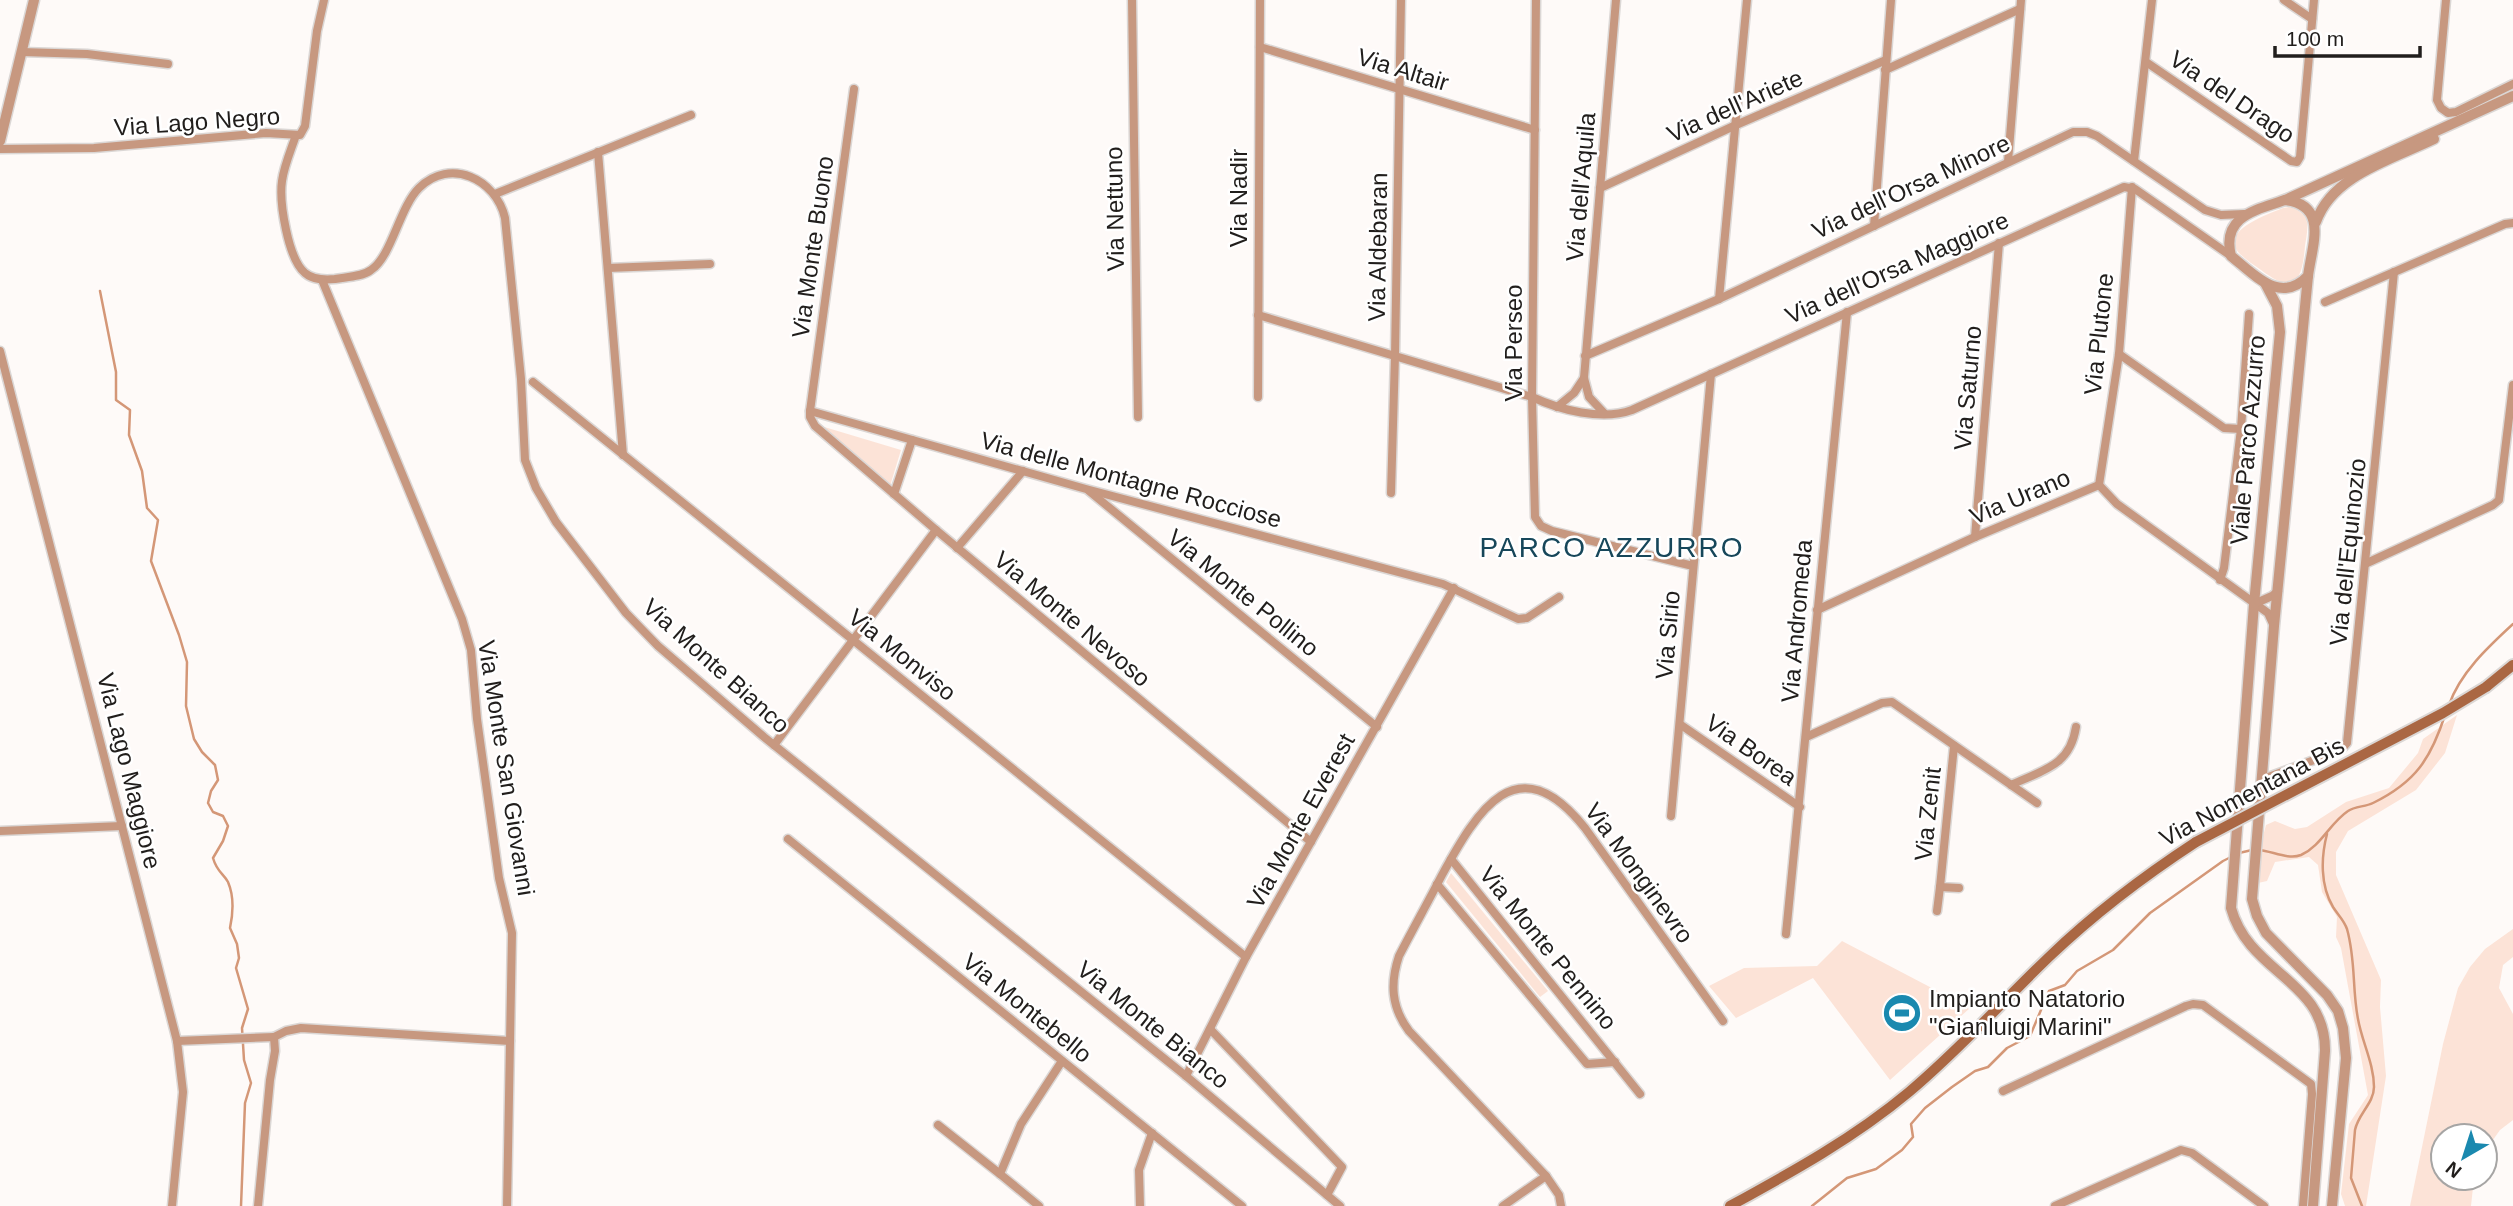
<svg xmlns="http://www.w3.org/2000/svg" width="2513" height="1206" font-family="Helvetica,sans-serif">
<rect width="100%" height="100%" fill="#fefaf8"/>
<g fill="#fce3d7">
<path d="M2289,207C2296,209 2303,212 2306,219C2309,226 2306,238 2305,246C2302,281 2295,296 2261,270C2254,265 2246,260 2240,254C2217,231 2269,214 2283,208Z"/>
<path d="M821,426L901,450L890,486Z"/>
<path d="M2457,715L2445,753L2416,790L2348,831L2336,852V875L2381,980L2380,1007L2386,1076L2366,1206H2345L2341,1194L2349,1124L2368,1095L2341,948L2336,937L2337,917L2322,892L2318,865L2309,857L2275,862L2267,881L2258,883L2255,866L2266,825L2275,821L2295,829L2307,827L2346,802L2389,788L2418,753L2423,739Z"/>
<path d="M1451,873L1548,991L1540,997L1446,882Z"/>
<path d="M2513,929V957L2503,965L2499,988L2513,1014V1120L2500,1130L2485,1151V1136H2443V1178H2474L2471,1206H2410L2443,1044L2458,988L2470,967L2485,949Z"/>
<path d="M1842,941L1970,1008L1890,1080L1813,978L1736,1018L1709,986L1744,968L1817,966Z"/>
</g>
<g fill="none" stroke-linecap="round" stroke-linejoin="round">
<g stroke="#d49777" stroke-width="2.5">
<path d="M100,291L116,372V400L130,410L129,435L142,471L147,508L158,520L151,561L179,635L187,662L186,706L194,739L202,752L215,765L218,780L211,791L208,803L213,812L223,816L228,826L223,841L213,858C217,872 223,873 228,882C234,896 233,914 230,928L237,944L239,958L236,968L248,1009L242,1028L244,1060L251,1083L245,1103L241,1206"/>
<path d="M2449,705C2460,673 2488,647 2513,624"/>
<path d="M2327,834C2321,857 2320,885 2333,907C2338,915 2344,920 2347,929C2356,961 2352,989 2358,1019C2362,1042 2374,1064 2374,1087C2374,1103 2358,1114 2355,1130L2351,1178L2362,1206"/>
<path d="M2259,850C2272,851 2288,860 2301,855C2321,846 2330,823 2348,811C2355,806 2365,807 2373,803C2416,782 2431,758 2445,715"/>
<path d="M2239,853L2252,850"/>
<path d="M1812,1206L1847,1178L1876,1169L1902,1150L1913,1137L1911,1124L1925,1108L1952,1087L1975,1071L1988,1067L2007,1048L2030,1036L2049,991L2065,985L2077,971L2113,950L2150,913L2223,861L2233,856"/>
</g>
<g stroke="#dbd7d5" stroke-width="11">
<g id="minor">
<path d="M1132,0L1138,417"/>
<path d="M1536,0L1532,397L1535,517L1541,526L1552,531L1693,566"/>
<path d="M2284,0L2312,19"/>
<path d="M2446,0L2437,100L2441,108L2448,113L2456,112L2513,84"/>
<path d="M1260,47L1535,130"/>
<path d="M22,52L87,54L168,64"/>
<path d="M2146,62L2291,161L2297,162L2300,157L2314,0"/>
<path d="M1885,70L2020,9"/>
<path d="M296,135C291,150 284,166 282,181C279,202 288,259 305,273C313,280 324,280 335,279C346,277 362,277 371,270C392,256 399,208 419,188C450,157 496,179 505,218L521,379L525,460L536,488L556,522L626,613L658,646L764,737L1186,1076L1340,1206"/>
<path d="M0,149L94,148L266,133L300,135L305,126L317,31L324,0"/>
<path d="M598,152L623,455"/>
<path d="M2134,161L2152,0"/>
<path d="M2008,162L2021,0"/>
<path d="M1600,188L1736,125L1886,60"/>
<path d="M495,194L691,115"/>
<path d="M1874,226L1891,0"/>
<path d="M608,268L710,264"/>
<path d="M322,280L462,619L471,650L477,719L499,878L512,933L507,1206"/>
<path d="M1719,299L1747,0"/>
<path d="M2325,302L2505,224L2513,223"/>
<path d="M1258,315L1532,397C1560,410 1602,421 1632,410L2124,187L2135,189L2231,256"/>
<path d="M0,351L177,1041L183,1092L172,1206"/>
<path d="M2119,354L2224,428L2241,429"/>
<path d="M1585,356L1719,299L2073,132H2087L2097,136L2205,210L2221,215L2244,214"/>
<path d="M533,382L1246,957"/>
<path d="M1258,397L1260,0"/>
<path d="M1557,407L1574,393L1584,378"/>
<path d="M810,411L854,89"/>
<path d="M1604,413L1589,397L1584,378L1616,0"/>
<path d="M2099,485L2119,354L2132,187"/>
<path d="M2099,485L2117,504L2268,613L2274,626"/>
<path d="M1089,491L1377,727"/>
<path d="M1391,493L1395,356L1401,0"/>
<path d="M894,494L912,440"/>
<path d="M1975,537L1999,243"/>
<path d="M957,548L1023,471"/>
<path d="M2367,563L2493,505L2499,500L2513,385"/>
<path d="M2220,580L2224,568L2241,429L2249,314"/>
<path d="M2254,604L2272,596L2278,591"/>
<path d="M1817,610L1975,537L2099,485"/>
<path d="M1681,725L1800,807"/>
<path d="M1806,737L1882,703L1892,702L2037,803"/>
<path d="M774,745L936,530"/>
<path d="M1954,746L1940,887L1959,888"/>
<path d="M2263,779L2341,750L2347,743L2394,272"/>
<path d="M2011,785C2043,770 2070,766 2076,727"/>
<path d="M1671,816L1711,374"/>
<path d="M0,831L122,826"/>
<path d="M788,839L1242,1206"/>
<path d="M1311,842L936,530L815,426L810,417V411L1086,489L1443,584L1518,619L1527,618L1559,597"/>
<path d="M1451,859L1640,1094"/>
<path d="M1437,884L1587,1064L1615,1062"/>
<path d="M1937,911L1940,887"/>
<path d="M1786,934L1847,312"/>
<path d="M1210,1029L1342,1167L1327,1195"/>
<path d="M274,1037L286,1031L301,1028L510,1041"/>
<path d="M177,1041L274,1037L275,1051L270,1080L258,1206"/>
<path d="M1186,1076L1246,957L1454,588"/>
<path d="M2003,1091L2186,1006L2193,1004L2203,1005L2311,1084L2312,1094L2303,1206"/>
<path d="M938,1125L1000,1174"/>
<path d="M1039,1206L1000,1174L1021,1124L1062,1061"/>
<path d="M1140,1206L1139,1170L1152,1133"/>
<path d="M1503,1206L1546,1176"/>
<path d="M1561,1206L1559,1195L1546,1176L1409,1031C1391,1007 1390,983 1399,956C1413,929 1428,902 1442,875C1477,811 1517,743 1585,828L1723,1021"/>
<path d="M2055,1206L2181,1150L2192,1153L2264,1206"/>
</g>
</g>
<g stroke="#dbd7d5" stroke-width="13">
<g id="tertiary">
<path d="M0,141L34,0"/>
<path d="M2285,200C2329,205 2312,245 2308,276C2280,305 2255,275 2231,256C2221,216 2256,210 2285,200Z"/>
<path d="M2285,200L2513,96"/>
<path d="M2316,222C2332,175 2393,159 2434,139"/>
<path d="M2308,276L2274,626L2252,899L2257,916L2266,933L2327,995L2338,1011L2343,1028L2346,1058L2332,1206"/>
<path d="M2265,283L2277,306L2280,332L2254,604L2231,908C2249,974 2326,980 2325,1051L2313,1206"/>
</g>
</g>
<g stroke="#dbd7d5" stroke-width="14">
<g id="secondary">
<path d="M2486,687L2513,665"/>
<path d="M1730,1206C1792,1172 1854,1138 1909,1092C1959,1050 2003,1001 2050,956C2095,913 2144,876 2196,842"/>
</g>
</g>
<use href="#minor" stroke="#c79880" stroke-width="8"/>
<use href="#tertiary" stroke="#c79880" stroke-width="10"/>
<use href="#secondary" stroke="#aa6743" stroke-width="10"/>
<g stroke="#dbd7d5" stroke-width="14" stroke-linecap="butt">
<path id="secondary-bridge" d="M2196,842L2443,713L2486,687"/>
</g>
<use href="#secondary-bridge" stroke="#aa6743" stroke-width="10"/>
</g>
<defs>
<g id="stadium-disc" transform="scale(2.0125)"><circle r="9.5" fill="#1a89af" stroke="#fff"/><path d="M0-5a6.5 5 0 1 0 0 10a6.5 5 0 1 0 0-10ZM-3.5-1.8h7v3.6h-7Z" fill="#fff"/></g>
</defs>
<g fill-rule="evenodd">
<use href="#stadium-disc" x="1902" y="1013"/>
</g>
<g text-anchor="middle" stroke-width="5" stroke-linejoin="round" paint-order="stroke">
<g font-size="24" fill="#211e1c" stroke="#fff">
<text transform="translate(1403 70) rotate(17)" y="8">Via Altair</text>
<text transform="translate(2232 97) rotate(34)" y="8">Via del Drago</text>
<text transform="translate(1735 106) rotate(-24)" y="8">Via dell'Ariete</text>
<text transform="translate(197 122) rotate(-4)" y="8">Via Lago Negro</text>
<text transform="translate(1581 187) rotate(-85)" y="8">Via dell'Aquila</text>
<text transform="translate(1911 187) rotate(-25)" y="8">Via dell'Orsa Minore</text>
<text transform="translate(1239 198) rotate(-90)" y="8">Via Nadir</text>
<text transform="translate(1115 209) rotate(-91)" y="8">Via Nettuno</text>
<text transform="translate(813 247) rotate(-82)" y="8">Via Monte Buono</text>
<text transform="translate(1378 247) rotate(-89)" y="8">Via Aldebaran</text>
<text transform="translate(1897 268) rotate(-24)" y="8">Via dell'Orsa Maggiore</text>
<text transform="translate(2099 334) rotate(-84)" y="8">Via Plutone</text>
<text transform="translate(1514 343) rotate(-90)" y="8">Via Perseo</text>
<text transform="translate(1968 388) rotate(-85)" y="8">Via Saturno</text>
<text transform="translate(2248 440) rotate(-85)" y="8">Viale Parco Azzurro</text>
<text transform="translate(1131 480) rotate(15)" y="8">Via delle Montagne Rocciose</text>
<text transform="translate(2020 497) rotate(-23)" y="8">Via Urano</text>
<text transform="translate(2348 552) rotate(-84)" y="8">Via dell'Equinozio</text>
<text transform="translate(1243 593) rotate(39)" y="8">Via Monte Pollino</text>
<text transform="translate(1072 619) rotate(40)" y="8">Via Monte Nevoso</text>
<text transform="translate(1797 621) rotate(-85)" y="8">Via Andromeda</text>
<text transform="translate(1668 635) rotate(-85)" y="8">Via Sirio</text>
<text transform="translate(902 655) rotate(39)" y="8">Via Monviso</text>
<text transform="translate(716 666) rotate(42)" y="8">Via Monte Bianco</text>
<text transform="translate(1751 750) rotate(35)" y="8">Via Borea</text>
<text transform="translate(506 768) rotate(81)" y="8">Via Monte San Giovanni</text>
<text transform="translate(129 771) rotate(76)" y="8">Via Lago Maggiore</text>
<text transform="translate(2252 792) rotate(-28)" y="8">Via Nomentana Bis</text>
<text transform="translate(1928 814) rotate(-84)" y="8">Via Zenit</text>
<text transform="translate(1301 821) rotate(-61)" y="8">Via Monte Everest</text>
<text transform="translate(1639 873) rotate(54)" y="8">Via Monginevro</text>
<text transform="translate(1548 948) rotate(51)" y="8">Via Monte Pennino</text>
<text transform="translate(1027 1008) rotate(39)" y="8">Via Montebello</text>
<text transform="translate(1153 1025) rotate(39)" y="8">Via Monte Bianco</text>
</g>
<g font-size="24" fill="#211e1c" stroke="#fff" text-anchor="start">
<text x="1929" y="1007">Impianto Natatorio<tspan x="1929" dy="28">"Gianluigi Marini"</tspan></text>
</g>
<g font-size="28" letter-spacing="2" fill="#17475a" stroke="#fff">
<text x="1612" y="557">PARCO AZZURRO</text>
</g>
</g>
<g transform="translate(2464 1157) rotate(219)"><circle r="33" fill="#ffffff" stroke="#a6a5a4" stroke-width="2"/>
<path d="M0-5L12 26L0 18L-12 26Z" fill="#1a89af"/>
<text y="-10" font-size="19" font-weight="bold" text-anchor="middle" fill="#211e1c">N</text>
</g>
<path d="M2275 46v10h145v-10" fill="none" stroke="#211e1c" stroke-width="3.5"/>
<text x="2286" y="46" font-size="21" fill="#211e1c" stroke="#ffffff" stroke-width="5" paint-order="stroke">100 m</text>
</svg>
